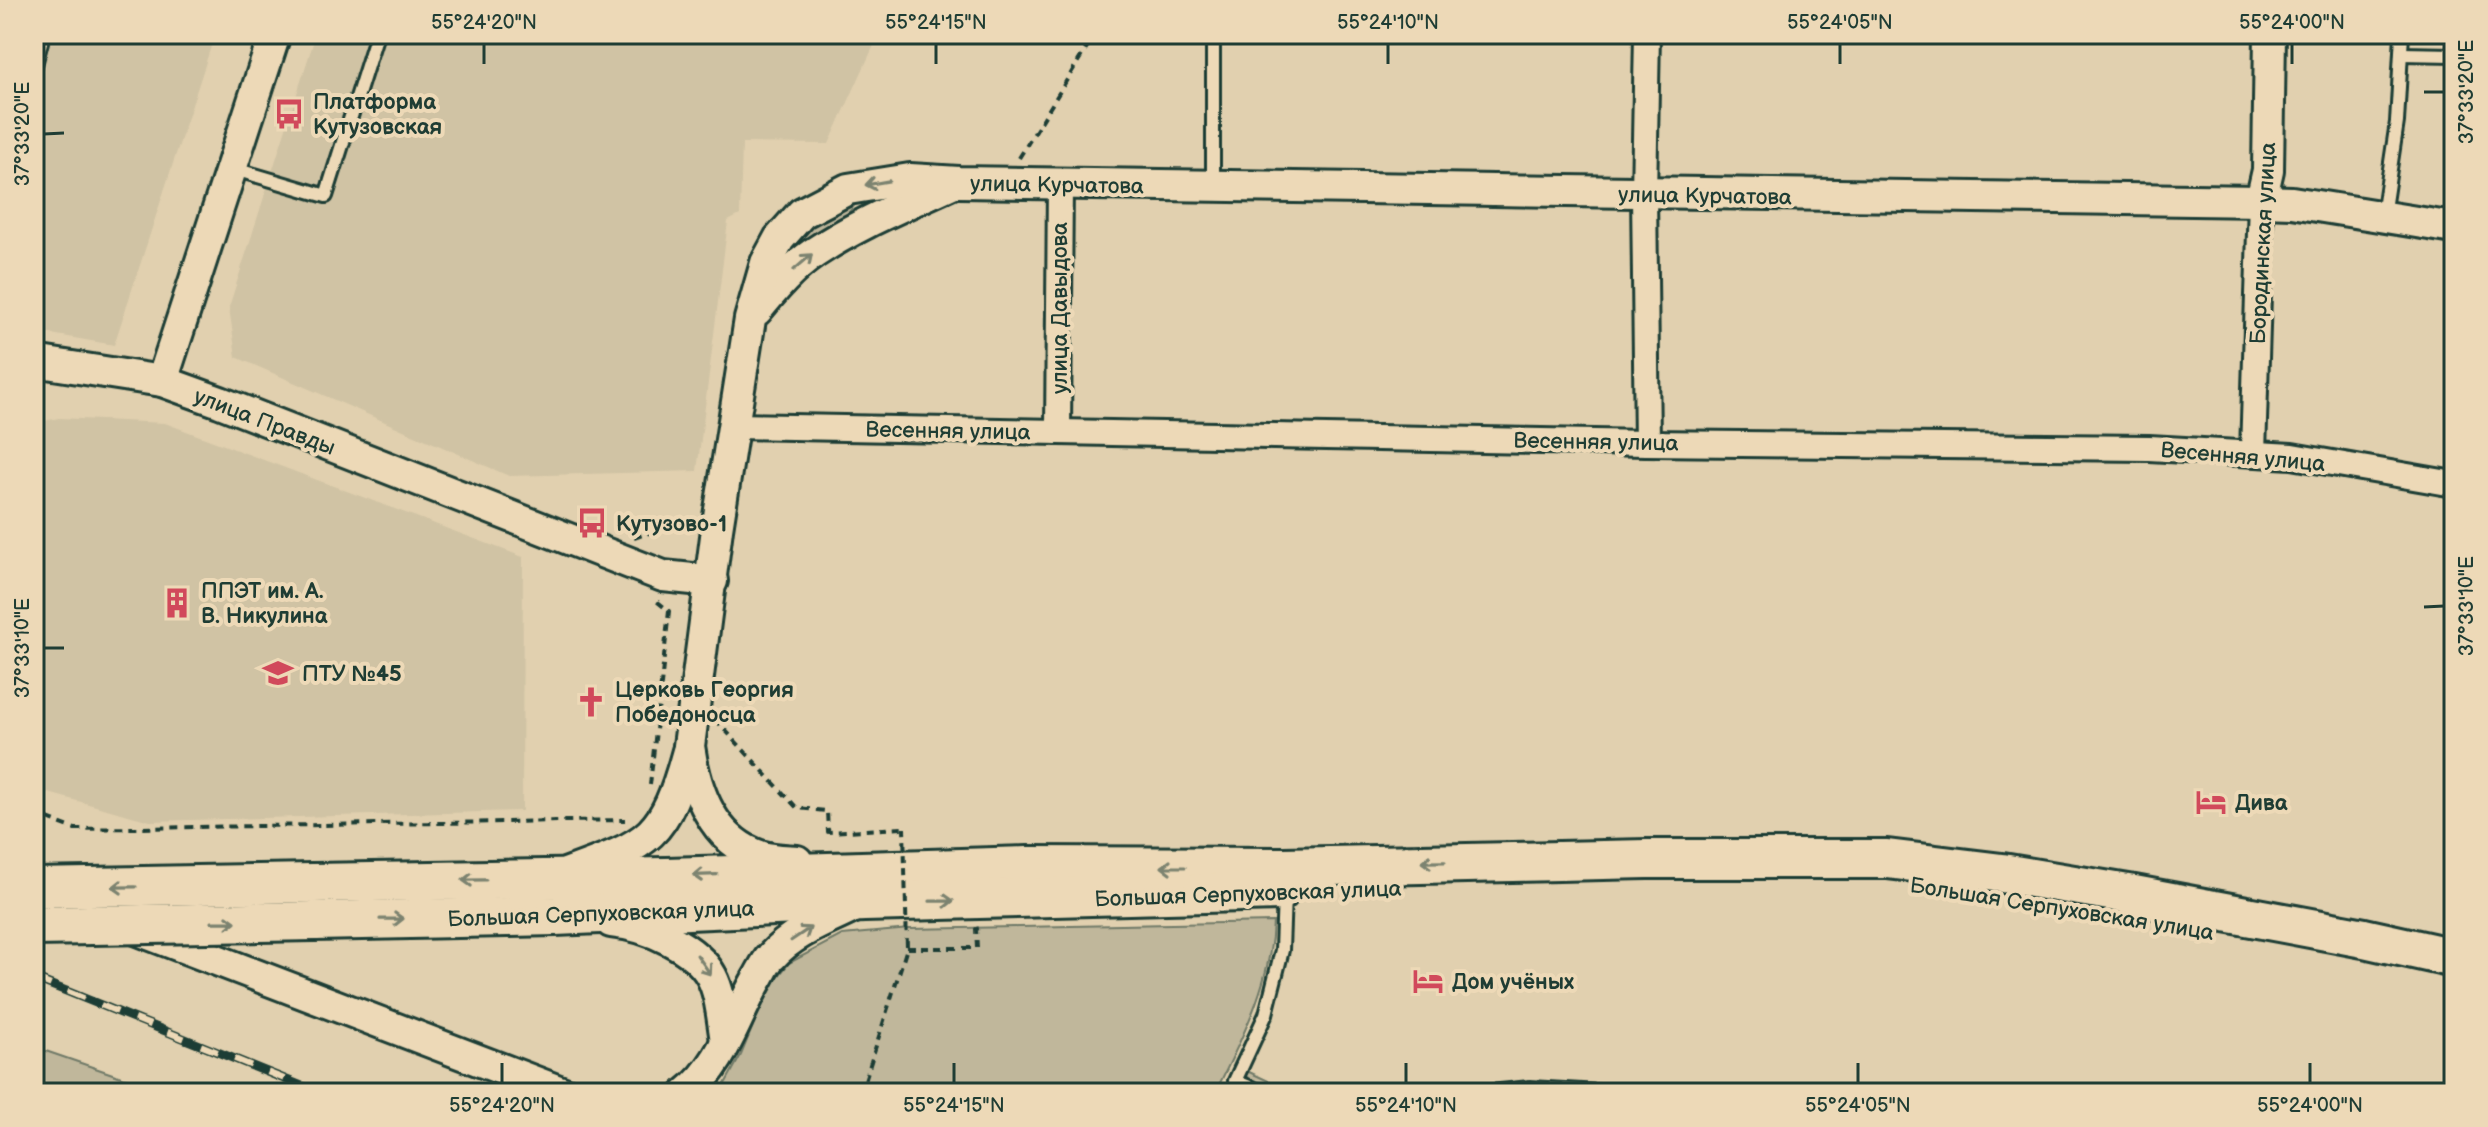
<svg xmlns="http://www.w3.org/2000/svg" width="2488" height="1127" font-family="'Balsamiq Sans',sans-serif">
<rect width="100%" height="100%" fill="#e1d0af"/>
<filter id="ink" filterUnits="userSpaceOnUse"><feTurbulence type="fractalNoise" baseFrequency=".0125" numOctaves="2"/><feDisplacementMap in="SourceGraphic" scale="16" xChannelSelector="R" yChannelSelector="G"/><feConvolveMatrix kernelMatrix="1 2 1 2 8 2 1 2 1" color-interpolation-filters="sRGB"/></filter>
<g filter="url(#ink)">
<g fill="#d0c3a4">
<path d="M34,34H215L114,345L34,331Z"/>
<path d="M316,34H879L829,144L742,143L740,215L728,221L697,471L509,476L236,357L229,307Z"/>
<path d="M59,418L165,423L523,557L522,811L150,821L34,789V423Z"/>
</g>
<g fill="#c0b79b" stroke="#707a68" stroke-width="2">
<path d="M857,202C842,223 824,235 798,242C813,216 828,207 857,202Z"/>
<path d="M1273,922C1271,984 1242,1038 1215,1093H720L741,1055L768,989L789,963L842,935L910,929Z"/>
<path d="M34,1047L168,1093H34Z"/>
<path d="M1247,1071L1294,1093H1236Z"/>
<path d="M1526,1082L1783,1093H1379Z"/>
</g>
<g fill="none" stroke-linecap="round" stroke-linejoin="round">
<g stroke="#1f3d34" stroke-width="18">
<g id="service">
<path d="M2401,54L2454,55"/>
<path d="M34,69L43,34"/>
<path d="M231,168L326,196L377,34"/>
<path d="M1213,186V34"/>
<path d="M2383,216L2397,122L2402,34"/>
<path d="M1264,1093L1235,1081L1266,1014L1282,950L1284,894"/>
<path d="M1480,1093L1530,1088L1617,1093"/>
</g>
</g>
<g stroke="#1f3d34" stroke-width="30">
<g id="minor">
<path d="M1647,34L1644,194L1647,443"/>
<path d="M735,426L1647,443L2149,448L2292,456L2454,484"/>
<path d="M1058,432L1060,184"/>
<path d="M2253,452L2261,201"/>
</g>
</g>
<g stroke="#1f3d34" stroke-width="36">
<g id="tertiary">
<path d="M2261,201L2268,170L2270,34"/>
<path d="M757,310C774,289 792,268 814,253C857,224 905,205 952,183"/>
<path d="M34,361L162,381L220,402L663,576L712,581"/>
<path d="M162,381L275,34"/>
<path d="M797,861C785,860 771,860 760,856C712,840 695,789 689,746L717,529L750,319L766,263L779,239L802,213L848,189L910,179L959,182C1393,188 1827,196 2261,201L2292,202L2454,228"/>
<path d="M568,873C650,843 664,839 688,751"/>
<path d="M611,922C632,924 652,930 670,940C720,966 718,990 726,1041"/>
<path d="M133,928L564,1093"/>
<path d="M687,1093C724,1064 735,1017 758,978C762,971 766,962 771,957C793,932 827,920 856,906"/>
</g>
</g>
<g stroke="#1f3d34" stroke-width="44">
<g id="primary">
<path d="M313,883L666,877L1028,866L1284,867L1647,859H1887L2002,873L2134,895L2364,938L2454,958"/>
<path d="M314,921L555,916L864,902L1280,891"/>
</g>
</g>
<g stroke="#1f3d34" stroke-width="4" stroke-dasharray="8 6" stroke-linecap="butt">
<path d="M1019,158L1095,34"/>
<path d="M634,538L679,523L695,526"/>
<path d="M715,719L797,808L827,811L828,832L904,828"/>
<path d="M650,785L669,611L654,599"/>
<path d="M34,814L75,829L625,820"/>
<path d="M907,948H977L976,929L980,928"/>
</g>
<use href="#service" stroke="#edd9b7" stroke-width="12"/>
<use href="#minor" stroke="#edd9b7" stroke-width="24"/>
<use href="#tertiary" stroke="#edd9b7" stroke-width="30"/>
<use href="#primary" stroke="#edd9b7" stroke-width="38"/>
<g stroke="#1f3d34" stroke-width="9">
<path id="rail" d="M34,978L319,1093"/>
</g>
<use href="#rail" stroke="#edd9b7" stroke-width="6" stroke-dasharray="18" stroke-linecap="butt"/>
<g stroke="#1f3d34" stroke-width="44" stroke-linecap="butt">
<g id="primary-bridge">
<path d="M34,888L313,883"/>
<path d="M34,926L314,921"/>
</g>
</g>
<path stroke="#1f3d34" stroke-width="4" stroke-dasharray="8 6" stroke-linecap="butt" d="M861,1093L907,948L904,828"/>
<use href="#primary-bridge" stroke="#edd9b7" stroke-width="38"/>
</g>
<defs><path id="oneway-shaft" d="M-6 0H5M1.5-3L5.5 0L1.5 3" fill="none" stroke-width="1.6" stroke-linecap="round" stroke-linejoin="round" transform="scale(2)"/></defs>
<g stroke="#7c836f">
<use href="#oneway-shaft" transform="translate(877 183) rotate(170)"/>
<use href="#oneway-shaft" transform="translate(803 262) rotate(-41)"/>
<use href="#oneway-shaft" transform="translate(1433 862) rotate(179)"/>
<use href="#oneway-shaft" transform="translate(1173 867) rotate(180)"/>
<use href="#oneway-shaft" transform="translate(705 875) rotate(178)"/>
<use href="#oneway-shaft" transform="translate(474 880) rotate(179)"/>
<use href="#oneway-shaft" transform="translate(124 887) rotate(179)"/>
<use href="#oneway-shaft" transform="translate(942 901) rotate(-1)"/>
<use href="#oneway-shaft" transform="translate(392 919) rotate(-1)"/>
<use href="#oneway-shaft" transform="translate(224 922) rotate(-1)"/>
<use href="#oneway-shaft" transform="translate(801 934) rotate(-34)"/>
<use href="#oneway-shaft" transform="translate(704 965) rotate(55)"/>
</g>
</g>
<path fill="none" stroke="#1f3d34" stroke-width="3" d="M484,44V64M936,44V64M1388,44V64M1840,44V64M2292,44V64M2424,92H2444M44,134L64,133M2424,607L2444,606M44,648H64M502,1063V1083M954,1063V1083M1406,1063V1083M1858,1063V1083M2310,1063V1083"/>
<defs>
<g id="bus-bare" transform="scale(2.4)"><path d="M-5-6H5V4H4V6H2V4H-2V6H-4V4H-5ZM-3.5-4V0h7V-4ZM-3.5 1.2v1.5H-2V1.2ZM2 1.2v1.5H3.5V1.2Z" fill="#d1495b" stroke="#edd9b7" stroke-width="2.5" paint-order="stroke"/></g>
<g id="building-bare" transform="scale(2.4)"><path d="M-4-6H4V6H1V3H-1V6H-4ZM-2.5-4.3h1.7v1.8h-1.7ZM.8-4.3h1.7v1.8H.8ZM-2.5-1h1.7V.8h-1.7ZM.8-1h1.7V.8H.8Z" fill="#d1495b" stroke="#edd9b7" stroke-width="2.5" paint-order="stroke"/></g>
<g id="school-bare" transform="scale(2.4)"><path d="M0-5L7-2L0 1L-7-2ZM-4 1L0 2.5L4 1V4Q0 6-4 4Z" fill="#d1495b" stroke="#edd9b7" stroke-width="2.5" paint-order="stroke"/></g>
<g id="church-bare" transform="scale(2.4)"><path d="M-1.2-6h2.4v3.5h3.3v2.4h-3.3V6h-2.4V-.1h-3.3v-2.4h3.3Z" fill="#d1495b" stroke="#edd9b7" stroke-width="2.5" paint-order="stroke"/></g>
<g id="hotel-bare" transform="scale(2.4)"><path d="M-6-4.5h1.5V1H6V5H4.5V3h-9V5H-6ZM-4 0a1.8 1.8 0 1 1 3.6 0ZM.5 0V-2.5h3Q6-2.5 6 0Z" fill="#d1495b" stroke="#edd9b7" stroke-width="2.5" paint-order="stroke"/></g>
</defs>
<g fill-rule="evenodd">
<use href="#bus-bare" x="289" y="114"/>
<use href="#bus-bare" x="592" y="523"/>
<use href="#building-bare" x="177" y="603"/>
<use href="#school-bare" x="278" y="673"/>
<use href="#church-bare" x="591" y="702"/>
<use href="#hotel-bare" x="2211" y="802"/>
<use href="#hotel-bare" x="1428" y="981"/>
</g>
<g text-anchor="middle" stroke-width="8" stroke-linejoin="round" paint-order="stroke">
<g font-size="22" font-weight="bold" fill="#1f3d34" stroke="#edd9b7" text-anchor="start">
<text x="313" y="109">Платформа<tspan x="313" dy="25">Кутузовская</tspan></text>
<text x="616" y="531">Кутузово-1</text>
<text x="201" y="598">ППЭТ им. А.<tspan x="201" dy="25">В. Никулина</tspan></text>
<text x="302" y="681">ПТУ №45</text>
<text x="615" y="697">Церковь Георгия<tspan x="615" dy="25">Победоносца</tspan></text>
<text x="2235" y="810">Дива</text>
<text x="1452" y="989">Дом учёных</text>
</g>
<g font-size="22" fill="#1f3d34" stroke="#edd9b7">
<text transform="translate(1057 184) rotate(1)" y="8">улица Курчатова</text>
<text transform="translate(1705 195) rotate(1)" y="8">улица Курчатова</text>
<text transform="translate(2262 243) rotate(-87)" y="8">Бородинская улица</text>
<text transform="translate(1059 308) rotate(-90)" y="8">улица Давыдова</text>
<text transform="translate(265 421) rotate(21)" y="8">улица Правды</text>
<text transform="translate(948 430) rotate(1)" y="8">Весенняя улица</text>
<text transform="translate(1596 441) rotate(1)" y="8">Весенняя улица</text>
<text transform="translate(2243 456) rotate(5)" y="8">Весенняя улица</text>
<text transform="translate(1248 893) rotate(-2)" y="8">Большая Серпуховская улица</text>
<text transform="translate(2062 908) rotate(9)" y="8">Большая Серпуховская улица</text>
<text transform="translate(601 913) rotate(-2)" y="8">Большая Серпуховская улица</text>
</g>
</g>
<rect width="2488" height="1127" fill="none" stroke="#edd9b7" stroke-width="88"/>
<rect x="44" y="44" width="2400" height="1039" fill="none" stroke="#1f3d34" stroke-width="3"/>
<g font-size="20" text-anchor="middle" fill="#1f3d34">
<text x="484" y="29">55°24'20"N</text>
<text x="936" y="29">55°24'15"N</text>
<text x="1388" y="29">55°24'10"N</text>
<text x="1840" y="29">55°24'05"N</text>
<text x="2292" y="29">55°24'00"N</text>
<text transform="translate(2466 92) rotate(-90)" y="7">37°33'20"E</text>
<text transform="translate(22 134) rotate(-90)" y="7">37°33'20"E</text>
<text transform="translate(2466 606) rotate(-90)" y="7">37°33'10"E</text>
<text transform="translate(22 648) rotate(-90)" y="7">37°33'10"E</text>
<text x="502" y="1112">55°24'20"N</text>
<text x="954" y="1112">55°24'15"N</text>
<text x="1406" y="1112">55°24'10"N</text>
<text x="1858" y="1112">55°24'05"N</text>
<text x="2310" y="1112">55°24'00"N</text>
</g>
</svg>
